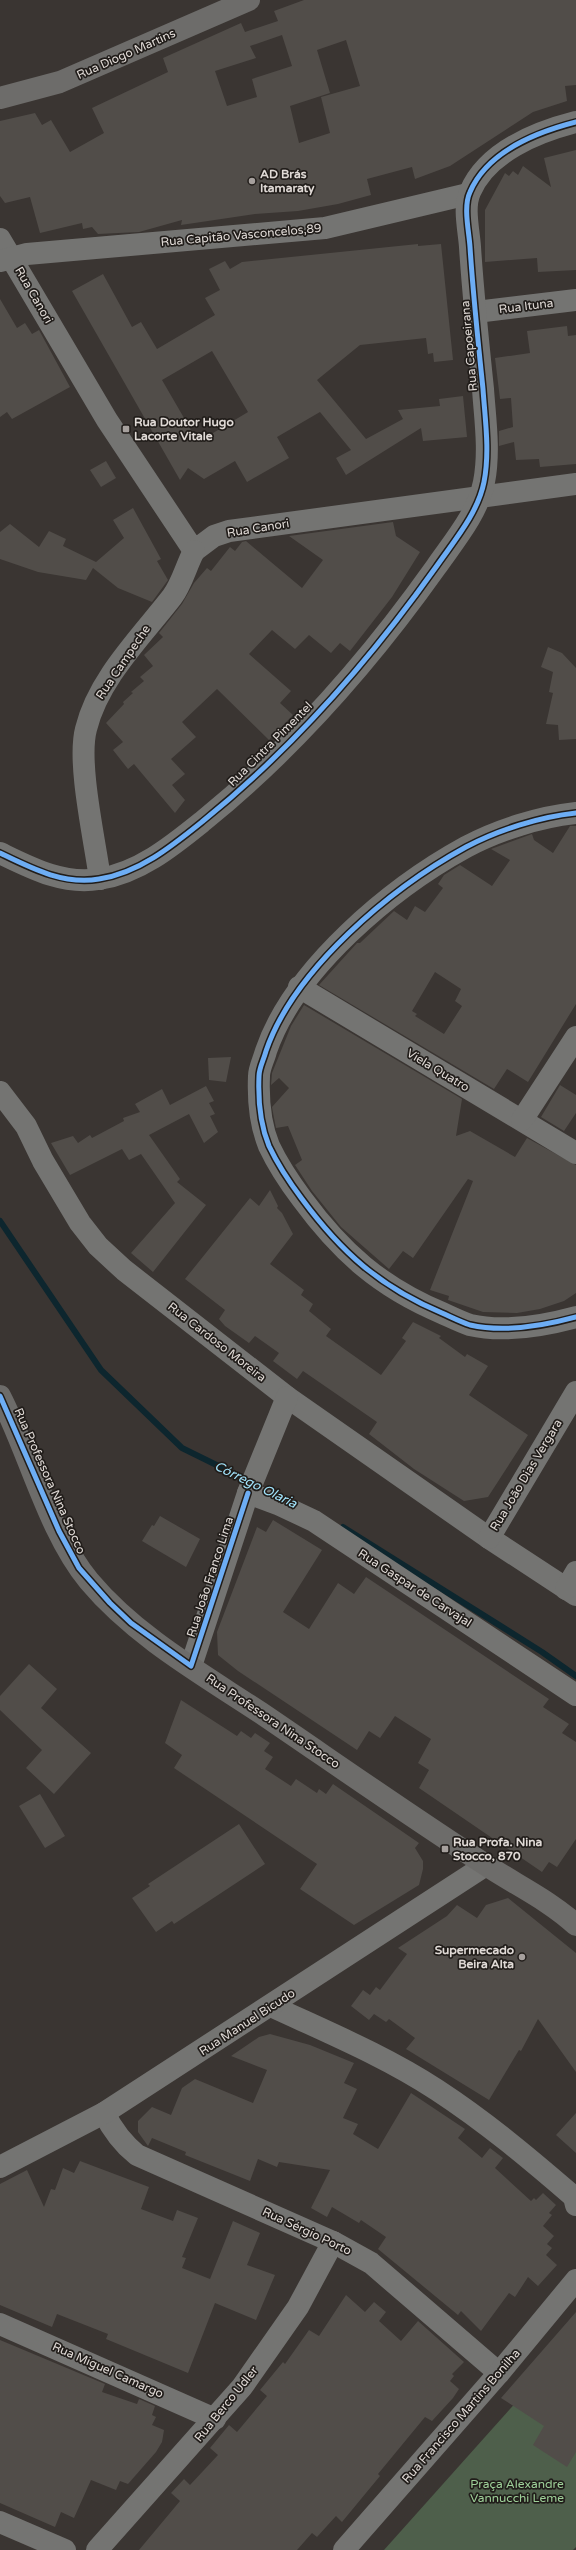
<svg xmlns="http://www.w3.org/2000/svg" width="576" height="2550" font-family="'Varela Round',sans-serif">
<rect width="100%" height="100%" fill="#3a3532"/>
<path fill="#4e5f4b" d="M576,2335V2547L573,2550H384Z"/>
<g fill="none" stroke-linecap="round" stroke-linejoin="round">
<g stroke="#0d262e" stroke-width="6">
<path d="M0,1221L101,1370L182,1448L249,1481"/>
<path d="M343,1527L542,1652L576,1676"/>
</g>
</g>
<g fill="#514d49" fill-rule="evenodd">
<path d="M304,0H576V85L565,86L567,101L533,112L450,166L415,179L412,167L367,179L371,195L338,204L298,211L255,214L181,225L182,220L139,232L98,234L92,227L83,229L82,223L40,233L30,197L5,203L0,196V121L35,113L42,125L51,120L70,152L104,133L92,108L168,72L163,58L241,23L245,32L278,21L274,11ZM282,35L292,66L252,79L257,97L227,106L215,71L256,58L250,46ZM346,40L360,86L321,97L330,133L299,143L290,106L330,93L317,50Z"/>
<path d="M576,150V270L538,272L537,258L485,262V210L505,173L509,176L513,171L518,175L523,166L551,187L544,158Z"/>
<path d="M418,244V246L441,244L453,360L434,362L433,353L428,354L426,338L360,345L317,380L366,439L403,419L398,410L440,406L439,399L463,396L467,437L423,441L421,428L346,475L336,458L351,450L320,412L277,437L289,458L247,482L235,461L204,479L188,468L180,480L72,291L103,274L132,327L141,322L157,349L215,315L205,298L220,290L209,269L225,261L230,269L242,262ZM212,351L248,412L198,442L162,380Z"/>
<path d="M0,299L17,328L25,323L32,334L39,330L70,387L12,419L7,412L0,417Z"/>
<path d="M567,326L568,336L576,335V464L540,467L539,459L516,460L514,442L499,446V431L513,427L511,398L500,399L495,358L530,353L527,331Z"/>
<path d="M106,461L116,478L101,487L90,470Z"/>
<path d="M133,508L161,559L157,561L168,580L152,602L118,588L93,568L86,580L38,572L0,559V532L10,524L39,547L49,531L66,539L63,546L96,562L124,538L113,520Z"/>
<path d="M393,522L396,536L420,552L392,597L350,651L340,643L331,653L309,635L295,649L272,630L249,654L291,691L280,703L293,715L269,740L217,689L182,722L196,737L171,759L185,774L172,785L185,800L175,813L134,764L128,769L113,750L123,742L106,723L124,704L123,702L133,693L131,692L144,681L140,677L153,666L144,655L163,637L159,633L182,604L194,583L207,568L211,571L230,547L235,551L242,542L246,541L302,588L323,560L289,536Z"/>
<path d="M548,647L562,653L576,668V739L559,740L558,725L546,724L553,693L549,692L553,672L541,667Z"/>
<path d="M570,826H576V1004L528,1082L507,1069L494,1089L319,985L357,943H360L394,911L407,920L415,906L425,912L443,888L438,884L444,875L460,865L492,886L510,860L491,849L532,834L534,840L553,853ZM435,972L461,989L455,1001L462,1006L444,1034L415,1016L417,1014L412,1011Z"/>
<path d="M304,1005L462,1099L456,1136L470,1131L515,1157L527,1138L576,1165V1293L564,1301L540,1309L517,1313L483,1312L448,1300L449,1296L430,1290L473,1181L468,1179L413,1258L403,1251L389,1269L341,1227L312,1191L295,1165L302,1160L288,1126L276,1128L274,1118L272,1107L289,1088L279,1078L271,1085L272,1073L291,1026Z"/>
<path d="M231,1057L226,1082L209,1080L208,1058Z"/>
<path d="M560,1085L576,1095V1113L564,1131L541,1117Z"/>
<path d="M206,1086L214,1101L209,1103L215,1114L210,1116L218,1132L204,1143L189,1114L149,1135L180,1179L177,1182L206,1205L153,1272L131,1253L175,1203L141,1154L129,1160L122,1149L70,1175L51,1143L73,1136L78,1143L90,1135L92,1138L124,1121L123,1118L140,1112L135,1104L162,1089L170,1105Z"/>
<path d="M270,1190L278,1206L277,1208L282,1213L293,1234L270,1264L304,1290L301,1295L313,1304L309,1311L331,1329L326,1336L381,1375L406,1341L402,1338L413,1322L441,1336L439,1338L465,1357L467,1354L488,1366L469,1395L528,1435L488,1497L464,1501L414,1469L369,1434L377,1422L303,1371L297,1379L273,1361L279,1353L255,1336L249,1343L225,1326L219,1319L225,1310L185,1279L250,1198L259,1206Z"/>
<path d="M160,1516L200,1539L186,1567L142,1541L152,1525L154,1526Z"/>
<path d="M273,1520L322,1550L283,1612L309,1629L338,1583L354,1594L366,1577L549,1699L543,1707L569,1724L562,1733L576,1742V1839L557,1867L549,1862L542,1872L419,1788L429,1770L418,1763L431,1739L395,1716L380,1738L369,1731L357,1750L238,1671L218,1655L217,1632L257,1527L266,1532Z"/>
<path d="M29,1664L57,1689L41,1708L91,1753L54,1794L26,1768L42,1750L0,1710V1696Z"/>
<path d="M181,1700L237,1736L241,1731L251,1738L255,1733L270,1743L264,1751L273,1757L265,1769L291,1786L296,1779L317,1793L319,1789L326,1794L333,1784L419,1843L415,1848L423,1861V1869L419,1885L354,1925L300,1889L317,1864L174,1768L182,1755L165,1743Z"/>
<path d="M40,1794L65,1836L45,1848L19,1806Z"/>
<path d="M239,1824L265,1864L174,1924L172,1921L156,1932L132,1898L150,1886L148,1884Z"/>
<path d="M508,1898L576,1953V2072L538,2019L521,2051L519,2050L489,2100L406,2049L415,2038L389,2019L386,2022L374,2014L369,2020L351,2006L363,1990L370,1995L376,1987L380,1990L407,1954L398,1948L447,1916L457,1905L477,1918L486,1905Z"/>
<path d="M270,2034L310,2045L354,2063L344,2083L357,2089L343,2118L358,2124L353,2134L378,2149L411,2093L465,2129L458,2138L482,2158L490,2148L503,2158L495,2168L531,2201L534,2198L536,2200L543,2193L556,2205L549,2213L552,2215L543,2226L554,2236L547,2244L552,2248L546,2255L557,2265L538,2286L528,2277L515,2297L509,2293L481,2331L461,2311L458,2315L378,2249L386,2237L361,2220L359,2223L332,2207L327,2217L311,2208L330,2170L279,2162L277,2167L258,2159L250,2181L185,2155L186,2152L152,2138L148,2146L138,2132V2121L152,2107L171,2115L182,2088L195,2079L253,2103L267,2070L231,2056L259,2037Z"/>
<path d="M576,2113V2153L556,2135Z"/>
<path d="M80,2161L149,2187L141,2209L173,2221L177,2210L198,2218L182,2257L186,2258L182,2268L210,2279L233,2221L260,2233L247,2265L275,2275L256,2320L215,2303L188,2373L106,2339L108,2334L57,2314L52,2327L0,2305V2184L27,2170L44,2207L51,2189L55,2190L63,2168L74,2173Z"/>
<path d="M346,2295L365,2312L374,2302L386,2312L379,2321L401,2341L418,2321L464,2362L452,2374L454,2376L450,2381L459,2389L453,2398L432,2421L425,2417L378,2474L380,2476L342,2522L336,2516L317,2537L312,2533L297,2550H139L180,2501L171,2493L184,2479L190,2485L218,2455L210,2448L229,2425L237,2432L267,2396L260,2390L283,2362L285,2364L309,2330L319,2336Z"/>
<path d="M576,2312V2452L567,2467L533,2445L544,2426L501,2398Z"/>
<path d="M0,2340L105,2384L102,2392L137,2404L139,2399L155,2406L152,2415L156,2417L152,2425L164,2430L162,2442L156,2452L128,2484L120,2481L116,2490L91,2480L74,2518L61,2512L55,2527L0,2503Z"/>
</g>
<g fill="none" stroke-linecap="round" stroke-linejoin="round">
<g stroke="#747472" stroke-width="22">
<path d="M0,239L107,420L194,551L214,536L229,531L576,484"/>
<path d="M0,261L27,254L325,228L468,194"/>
<path d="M476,312L576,300"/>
<path d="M576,813C539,817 498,830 466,847C391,888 294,969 266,1051C264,1059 259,1068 259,1076C258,1099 260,1124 269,1146C278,1165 290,1183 302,1199C341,1252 380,1287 442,1313C451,1317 461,1322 470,1325C505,1333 543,1326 576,1317"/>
<path d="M0,853C31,868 63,885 99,879C139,873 172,846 203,821C292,749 370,660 436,567C454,541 478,513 484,482C490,451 485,419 483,389C478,341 473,294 470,247C469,231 463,207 470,192C487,152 537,132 576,122"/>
<path d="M100,879C95,841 77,763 86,729C98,679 141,637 172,597C182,584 186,566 194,551"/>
<path d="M299,987L576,1153"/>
<path d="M0,1092L26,1126L43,1161L80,1223L98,1246L124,1270L287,1397L489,1538L576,1595"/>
<path d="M522,1120L576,1037"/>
<path d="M248,1493L280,1505L314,1521L576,1695"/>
<path d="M489,1538L576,1392"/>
<path d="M566,1589L576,1572"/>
<path d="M191,1666L248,1493L287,1397"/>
<path d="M271,2006C327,2032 385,2056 437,2090C486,2122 530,2159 574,2197L576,2205"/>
<path d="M104,2113C113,2131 122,2143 137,2155L333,2242L371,2263L499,2373"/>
<path d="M0,2167L104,2113L486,1865"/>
<path d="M0,2324L215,2419"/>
<path d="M0,2522L65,2550"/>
<path d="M97,2550L242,2387L298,2307L333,2242"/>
<path d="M344,2550L499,2373L576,2280"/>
</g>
<g stroke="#6d6c6a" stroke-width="22">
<path d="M0,98L60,82L249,0"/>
<path d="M0,1396C29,1452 49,1533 89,1581C135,1636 202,1674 261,1713C336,1764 410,1816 486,1865C516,1885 549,1900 576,1925"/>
</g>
<g stroke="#211d1a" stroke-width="8">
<g id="cycleway">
<path d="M576,813C539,817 498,830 466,847C391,888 294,969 266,1051C264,1059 259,1068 259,1076C258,1099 260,1124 269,1146C278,1165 290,1183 302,1199C341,1252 380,1287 442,1313C451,1317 461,1322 470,1325C505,1333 543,1326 576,1317"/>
<path d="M0,853C31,868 63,885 99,879C139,873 172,846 203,821C292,749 370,660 436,567C454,541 478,513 484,482C490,451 485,419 483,389C478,341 473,294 470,247C469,231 463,207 470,192C487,152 537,132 576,122"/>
<path d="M0,1396L59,1531L79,1568L110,1603L131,1623L191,1666L248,1493"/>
</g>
</g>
<use href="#cycleway" stroke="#6dadf4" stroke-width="5"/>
</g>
<g fill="#a6a09d" stroke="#211d1a" stroke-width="1.5">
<circle cx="252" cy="181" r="4"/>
<rect x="122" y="425" width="8" height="8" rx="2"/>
<rect x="441" y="1845" width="8" height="8" rx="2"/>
<circle cx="522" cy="1957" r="4"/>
</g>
<g text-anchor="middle" stroke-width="3.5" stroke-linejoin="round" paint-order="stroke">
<g font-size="12" fill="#e0dad6" stroke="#211d1a">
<text transform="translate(126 54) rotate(-24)" y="4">Rua Diogo Martins</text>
<text transform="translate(241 235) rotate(-5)" y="4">Rua Capitão Vasconcelos,89</text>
<text transform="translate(34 295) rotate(60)" y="4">Rua Canori</text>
<text transform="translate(526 306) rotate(-7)" y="4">Rua Ituna</text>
<text transform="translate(469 346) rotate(-95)" y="4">Rua Capoeirana</text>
<text transform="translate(258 528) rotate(-9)" y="4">Rua Canori</text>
<text transform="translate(123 662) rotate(-56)" y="4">Rua Campeche</text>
<text transform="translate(270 744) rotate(-45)" y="4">Rua Cintra Pimentel</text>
<text transform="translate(438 1070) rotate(31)" y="4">Viela Quatro</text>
<text transform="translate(217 1342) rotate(38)" y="4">Rua Cardoso Moreira</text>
<text transform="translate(526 1475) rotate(-59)" y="4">Rua João Dias Vergara</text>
<text transform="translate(50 1481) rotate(66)" y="4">Rua Professora Nina Stocco</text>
<text transform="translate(210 1577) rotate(-72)" y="4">Rua João Franco Lima</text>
<text transform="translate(415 1588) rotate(33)" y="4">Rua Gaspar de Carvajal</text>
<text transform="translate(273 1721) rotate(34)" y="4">Rua Professora Nina Stocco</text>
<text transform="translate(247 2022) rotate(-33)" y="4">Rua Manuel Bicudo</text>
<text transform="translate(307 2231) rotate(25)" y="4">Rua Sérgio Porto</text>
<text transform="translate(108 2370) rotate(24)" y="4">Rua Miguel Camargo</text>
<text transform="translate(226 2404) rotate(-51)" y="4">Rua Berco Udler</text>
<text transform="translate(461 2416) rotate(-49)" y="4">Rua Francisco Martins Bonilha</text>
</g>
<g font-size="12" font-weight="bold" fill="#e0dad6" stroke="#211d1a" text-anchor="start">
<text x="260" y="178">AD Brás<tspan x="260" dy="14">Itamaraty</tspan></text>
<text x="134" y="426">Rua Doutor Hugo<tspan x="134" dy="14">Lacorte Vitale</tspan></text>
<text x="453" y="1846">Rua Profa. Nina<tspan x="453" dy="14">Stocco, 870</tspan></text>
<text x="514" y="1954" text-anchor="end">Supermecado<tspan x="514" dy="14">Beira Alta</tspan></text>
</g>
<g font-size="12" fill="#9ed099" stroke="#211d1a">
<text x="517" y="2488">Praça Alexandre<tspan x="517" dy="14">Vannucchi Leme</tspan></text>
</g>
<g font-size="13" font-style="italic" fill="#a2e4fc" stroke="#211d1a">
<text transform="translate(256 1484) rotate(26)" y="5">Córrego Olaria</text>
</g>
</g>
</svg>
